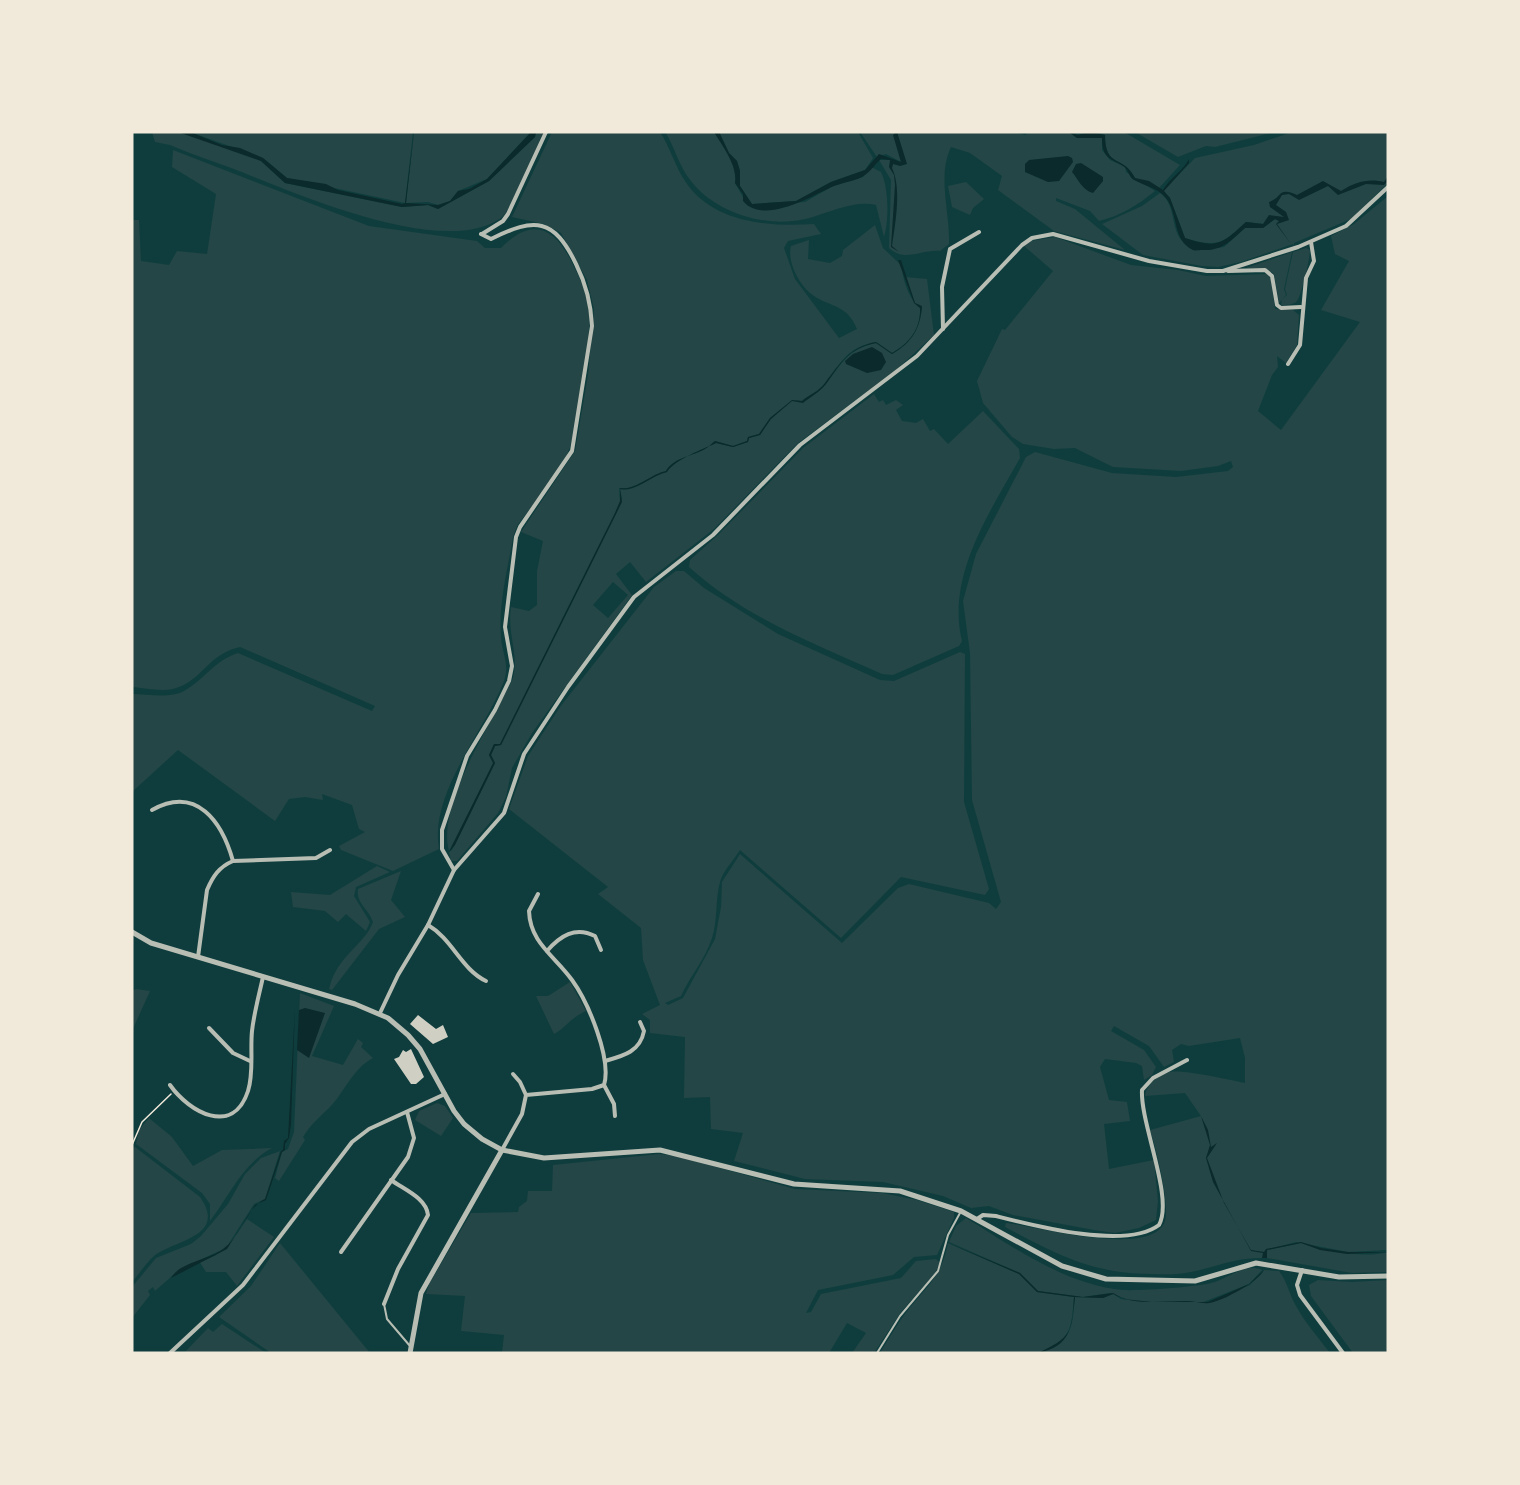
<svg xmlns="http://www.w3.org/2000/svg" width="1520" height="1485" font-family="'PT Serif',serif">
<rect width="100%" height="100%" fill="#0f3d3e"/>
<g fill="#244646" fill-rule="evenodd">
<path d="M152,132H178L238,151L261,161L285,183L402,207L428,205L438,209L489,181L535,137L536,132H543C536,149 513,209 501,218C443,259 295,193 234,169C213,161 191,154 170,145L155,142Z"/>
<path d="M190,132H413L405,203L287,178L263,158Z"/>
<path d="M414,132H531L487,179L458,191L450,201L438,205L428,202L406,203Z"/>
<path d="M552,132H660C670,147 675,166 685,181C712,223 769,227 814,224L821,234L788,241L784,248L795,279L839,338L857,329C846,302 828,308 810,293C798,283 787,261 791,246L809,240L808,259L830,263L842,256L843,250L875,225L883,248L902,266C902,279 910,301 920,308C921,329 910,343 892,353L876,342C846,347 842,363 825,383C819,391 809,395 802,401L793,400L803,402C810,396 820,392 826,384C842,364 847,349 876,343L892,354C912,343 920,329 922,307L915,303L905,277L927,279L934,335L895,371L798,443L714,529L646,582L630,562L616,574L632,595L532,733L512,768L506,797L498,813L457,861H451L449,852L452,850L495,763L491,755L495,746L501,745L616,514L622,499L620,489C635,493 652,475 667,472C675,459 704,449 716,443L733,447L748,442L749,438L760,435L770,419L790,402L770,418L759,434L748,437L747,441L733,446L715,441C712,443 711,445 708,447C696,456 675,456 666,471C651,474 635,491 619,488L620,502L615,513L500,744L494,745L489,755L494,763L449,851C436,805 493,721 513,678C519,652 507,635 511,607L529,611L537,605V571L543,541L521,532L575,451L588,375L594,309L587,280L561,233L544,224L512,217ZM613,582L628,595L608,618L593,605Z"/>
<path d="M665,132H714C724,147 738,166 735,183L748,206L805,202L833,186L863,177L871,167L881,172C889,189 889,220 884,237L876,205C856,200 832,211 813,217C772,230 717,215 691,181C679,167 675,147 665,132Z"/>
<path d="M719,132H858L873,158L865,170L831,182L796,201L752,204L740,186V171L737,161L729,153Z"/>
<path d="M860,132H894L901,162L886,154L877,157Z"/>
<path d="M897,132H1015L1025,135L1029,132H1069L1077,138L1089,136L1102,138V150L1110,160L1125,167L1126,172L1155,191C1138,205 1120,216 1099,221L1090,211L1056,198V201L1075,209L1125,250L1054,231L998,190L1002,176L970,153L951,147C937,177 950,211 949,244L940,251C922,249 905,263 889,248L891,180L879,160H890L891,168L893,164H906Z"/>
<path d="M1096,132H1124L1180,165L1159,188L1135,178C1124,155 1105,169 1105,135Z"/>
<path d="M1135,132H1275L1215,147L1206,146L1178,157Z"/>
<path d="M1292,132H1388V183L1351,219L1294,243V246L1293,244L1241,262L1218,267L1202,266L1143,255L1102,224L1142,206L1160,193C1175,204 1171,222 1179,237C1181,241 1189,246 1193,250L1224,247L1245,228H1263L1275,219L1279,221L1281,219L1268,217L1264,224L1246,222C1222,244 1218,248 1185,238L1170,198L1163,191L1195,158L1254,145Z"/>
<path d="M173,150L369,226L477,241L485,248H501C535,213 558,231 575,269C582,282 588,296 589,312C591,343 580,417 570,447C561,473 533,504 517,526L513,537C508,568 498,605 501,637C502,654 510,664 504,681C485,731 429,793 439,849L393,871L341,850L339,846L365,832L359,829L352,805L322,794L323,800L305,797L289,799L275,821L178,750L132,792V694C147,694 170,699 184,691C204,680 215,660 238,653L372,711L375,706L240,647C209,654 203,678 179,687C166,693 146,688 132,687V220H139L141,261L169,265L177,251L207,254L216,194L172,167Z"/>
<path d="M966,182L984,199L973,208L970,215L952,207L948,186Z"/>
<path d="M1388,196V1250L1348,1252L1296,1242L1269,1249L1262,1258C1235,1257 1211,1269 1185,1273C1175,1275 1163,1274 1153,1274C1092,1274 1058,1255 1005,1227L1006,1223C1036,1226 1153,1259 1165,1221C1170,1203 1156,1148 1150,1130L1201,1116L1185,1093L1145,1096C1146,1085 1159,1074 1170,1072C1183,1069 1230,1080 1245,1083V1058L1240,1038L1189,1046L1181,1044L1172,1050L1174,1062L1164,1067L1149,1046L1114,1026L1111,1031L1144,1050L1156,1067L1152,1075L1144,1080L1142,1066L1136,1063L1105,1059L1100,1067L1109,1100L1127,1102L1130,1121L1104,1124L1109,1169L1154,1160L1158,1201L1156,1220L1139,1228L1115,1233L1094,1230L1013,1215L989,1206L971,1208L943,1196L883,1182L805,1179L734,1161L743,1133L711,1129L710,1097L684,1098L685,1037L650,1033V1020L642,1014L660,1005L643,960L641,928L598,894L608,887L509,809L528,756L560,707L654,587L676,571H684L704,588L778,634L880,680L894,681L960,652L965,654L964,802L989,889L985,895L901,877L841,938L740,850C734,860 722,872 720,882C715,900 718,920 712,938C705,960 690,976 681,996L665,1003L668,1005L683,998L715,939L721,907L722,882L740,854L842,943L898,888L909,884L989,903L996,909L1001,902L972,800L970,653L963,601L976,554L1026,457L1035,452L1112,473L1176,477L1228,471L1233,467L1231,461L1218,466L1181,471L1113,467L1075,448L1054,449L1023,444L1012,437L983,403L977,381L1002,329L1005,330L1053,271L1024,246L1031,241L1055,237L1131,265L1178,270L1206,276L1267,274L1271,279L1275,309L1293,310L1299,315L1297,345L1286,363L1277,356L1278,367L1272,375L1258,411L1281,430L1360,322L1321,310L1349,261L1335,254L1331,236L1354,224Z"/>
<path d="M1306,248L1310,250C1310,258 1301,299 1296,302C1292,305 1286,305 1281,305L1282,299L1287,295L1285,289L1293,252Z"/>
<path d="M1292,252L1284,289L1286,295L1279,303L1274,274L1265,268H1246Z"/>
<path d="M874,394L879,402L883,400L886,405L896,400L903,405L896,410L902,421L916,423L923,419L930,431L934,429L948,444L983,411L1019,449L1020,458C990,512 946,576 962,641L959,646L893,675L882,674C815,644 744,617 689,567L690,560L719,534L803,448Z"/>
<path d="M377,866L390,872L356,887L354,896L370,922L366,931L346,914L338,922L325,911L293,907L291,892L330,895Z"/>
<path d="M401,871L391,900L405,917L379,929L332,990L329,989C337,955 364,946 373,922C369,909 356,904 358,889Z"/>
<path d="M570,982L586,1011C570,1018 568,1026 554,1034L536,996H548Z"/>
<path d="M136,989L150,991L132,1031V991Z"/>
<path d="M300,993L334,1006L312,1056L343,1065L358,1039L363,1043L361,1047L373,1058C352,1069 345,1092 329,1108C318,1119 311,1124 303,1137L305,1140L279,1181L275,1178L282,1152L288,1149L294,1132Z"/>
<path d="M437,1103L445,1106L453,1118L441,1136L415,1120L419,1111Z"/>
<path d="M149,1118L172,1137L193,1166L222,1150L272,1148C242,1164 230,1195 210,1221V1204L202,1193L136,1144L139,1130Z"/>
<path d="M135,1147L200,1197C228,1237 174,1240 154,1256C146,1263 139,1274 132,1282V1149Z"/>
<path d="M283,1150L280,1151L265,1199L254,1204L226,1248L180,1269L155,1291L153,1287L148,1291L150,1295L132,1318V1287L156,1258L191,1244L201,1236L228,1204L245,1174L261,1158Z"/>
<path d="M659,1154L677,1156L795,1189L882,1193L917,1200L954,1212V1218L937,1255L914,1257L893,1275L818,1290L806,1313L811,1312L821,1294L901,1278L916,1261L936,1259L940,1263L935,1273L901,1312L874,1353H852L866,1333L847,1323L829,1353H502L504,1335L461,1331L465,1296L426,1294L429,1284L471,1213L518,1212L519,1207L527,1201L528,1191H552L553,1165Z"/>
<path d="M966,1218C1013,1247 1066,1285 1123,1290C1140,1291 1199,1287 1215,1282C1229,1277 1247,1263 1262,1270L1249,1284L1201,1303H1208L1250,1285L1264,1270L1279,1271C1288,1283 1289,1294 1296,1306C1306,1324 1318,1337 1330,1353H1040C1072,1339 1072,1331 1075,1297L1103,1298L1113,1294L1121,1299L1129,1300L1110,1293L1083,1297L1038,1291L1020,1273L949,1242L956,1226Z"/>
<path d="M247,1219L274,1237L237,1286L226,1272H206L199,1261C224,1257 234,1238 247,1219Z"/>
<path d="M280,1243L370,1353H271L219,1317L251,1286Z"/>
<path d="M948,1243L1019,1274L1037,1292L1074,1297C1071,1333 1071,1338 1038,1353H880C888,1340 896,1326 905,1314C926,1286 941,1279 948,1243Z"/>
<path d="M1301,1243C1327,1250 1361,1259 1388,1252V1272L1352,1273L1267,1258L1266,1254L1268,1250Z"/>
<path d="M1318,1280L1352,1282L1388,1280V1353H1353L1311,1296L1309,1285Z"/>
<path d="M222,1324L266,1353H184L208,1328L213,1332Z"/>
</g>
<g fill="#0a2a2b">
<path d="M178,132H190L222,145L240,148L263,158L287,178L326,184L338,190L402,204L405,203L414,132L406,203L438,205L450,201L458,191L469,189L487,179L531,132H536L535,137L489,181L438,209L428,205L402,207L285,183L261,161Z"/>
<path d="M714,132H719L729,153L737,161L740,171V186L752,204L796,201L831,182L865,170L879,154L901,162L893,135L897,132L907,164L900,166L893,164L892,168C902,189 895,224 892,246L899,252L891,247L895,185L894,175L889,167L890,160L881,159C875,164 871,171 865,175C857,181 844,182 834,186C813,195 764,226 743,201V194L735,183C738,166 723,147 714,132Z"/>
<path d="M1069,132L1078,135L1089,132L1105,135C1105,169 1123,154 1135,178L1149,181L1163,190C1169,179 1184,170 1189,159V163L1164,191L1170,198L1185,238C1218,249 1222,244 1246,222L1263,224L1269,215L1284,217L1270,207L1269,202C1282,198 1278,186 1297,195L1323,181L1341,191C1355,182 1369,178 1384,182L1388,176V181L1384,185L1366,184L1338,195L1328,186L1299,200L1289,194L1282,195L1276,205L1286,212L1289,220L1277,224L1291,244L1276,224L1279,221L1275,219L1263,228H1245C1230,241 1223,251 1202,250C1200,250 1194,251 1193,250C1172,240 1179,215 1166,198C1158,188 1145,186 1134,180C1128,176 1129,170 1123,166C1111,158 1102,159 1102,138H1077Z"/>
<path d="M1068,156L1072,158L1073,162L1059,181L1048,182L1025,172V164L1029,160Z"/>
<path d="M1081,163L1103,177V181L1093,193C1083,191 1078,179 1072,172L1076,164Z"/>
<path d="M898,260H901L915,303L922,306C920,329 912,342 892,354L876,343C847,349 841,363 826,384C820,392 810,397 803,403L792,401L771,419L760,435L749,438L748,442L733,447L716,443C704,449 675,459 667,472C652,475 636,492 620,489L622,502L616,514L501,745L495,746L491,755L495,763L455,845L449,852L493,763L489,755L494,744H500L615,513L620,501V488C635,491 651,474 666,471C675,456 696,456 708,447C711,445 712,443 715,441L733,446L747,441L748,437L759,434L770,418L792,400L802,401C809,395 820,391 825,383C840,363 850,347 876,342L892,353C910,343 921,328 920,308L914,303Z"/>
<path d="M872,347L882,353L886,362L881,370L867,373L846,364L845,361L853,354Z"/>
<path d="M295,1008L291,1124L289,1138L285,1144V1150L282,1152L266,1200L255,1205L227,1249L171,1278C180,1262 209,1260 223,1249C242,1236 244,1210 265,1199L281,1151L283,1150L284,1141L288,1138Z"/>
<path d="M305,1008L325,1013L309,1058L297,1050L299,1010Z"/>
<path d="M1201,1116L1208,1130L1211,1147L1217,1143L1207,1158L1224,1203L1251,1250L1264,1252L1266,1249L1301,1242L1321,1248L1348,1252H1388L1347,1254L1320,1250L1301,1243L1267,1250V1258H1262L1263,1253L1251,1251L1213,1182L1206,1158L1210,1145Z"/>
<path d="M948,1243L1020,1273L1038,1291L1083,1297L1113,1293L1124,1299L1152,1302H1208L1249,1284L1264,1270C1258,1282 1223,1301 1209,1303C1202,1304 1194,1301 1186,1301C1161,1301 1135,1306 1113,1294L1103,1298L1075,1297C1071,1327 1072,1346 1038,1353C1071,1338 1072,1333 1074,1297L1037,1292L1019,1274Z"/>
</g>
<g fill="#cfcfc3">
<path d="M418,1015L436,1029L443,1025L448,1037L433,1044L410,1024Z"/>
<path d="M411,1049L424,1077L416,1084H411L394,1059L399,1057L403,1050L406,1052Z"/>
</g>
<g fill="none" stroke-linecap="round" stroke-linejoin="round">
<path stroke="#f1e9da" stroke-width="1.5" d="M132,1145L142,1122L171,1094"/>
<g stroke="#b8beb3" stroke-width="2">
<path d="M384,1304L387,1319L410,1346"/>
<path d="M877,1353L900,1316L938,1271L948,1235L960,1213"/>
</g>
<g stroke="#b8beb3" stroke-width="4">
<path d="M482,234L503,221L508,214L546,132"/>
<path d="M1228,271L1265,270L1272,276L1277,305L1281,308L1301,307"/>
<path d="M943,329L942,287L950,249L979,232"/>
<path d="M1288,364L1300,345L1306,278L1314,261L1311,242"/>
<path d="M152,810C197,785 222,822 233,861"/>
<path d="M454,870L442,849V830L467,756L495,710L509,681L512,666L505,627L516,537L520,527L572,451L592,326C591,302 586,284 576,264C554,218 535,217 491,239L481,234"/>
<path d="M428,925C452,939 462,970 486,981"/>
<path d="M547,951C560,936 575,926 595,936L601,950"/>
<path d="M198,957L207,890C213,876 219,867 233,861L316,858L330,850"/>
<path d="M380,1013L398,975L428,925L454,870L504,813L524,754L568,687L634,597L713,535L800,445L917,356L1022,245L1032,238L1053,234L1149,261L1207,271H1223L1298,247L1346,226L1388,187"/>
<path d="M209,1028L233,1053L250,1061"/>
<path d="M605,1061C623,1056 640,1052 644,1031L640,1022"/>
<path d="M513,1074L520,1082L526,1095"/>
<path d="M170,1085C189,1112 233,1137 248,1091C254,1073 250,1050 252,1031C254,1013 259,995 263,977"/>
<path d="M604,1085L614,1104L615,1116"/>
<path d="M502,1150L522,1114L526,1095L592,1089L604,1085C612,1059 588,1002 572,980C555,956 530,943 529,911L538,894"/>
<path d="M977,1219L983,1215L996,1216C1035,1226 1126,1250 1159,1225C1174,1198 1140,1123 1142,1090L1153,1078L1187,1060"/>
<path d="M341,1252L408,1157L414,1138L407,1112"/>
<path d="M1302,1270L1297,1285L1300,1295L1343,1353"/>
<path d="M384,1304L398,1269L428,1215C426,1198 405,1190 391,1180"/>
<path d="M170,1353L243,1285L352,1142L369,1129L445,1094"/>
</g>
<g stroke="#b8beb3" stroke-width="5">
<path d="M132,932L151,943L355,1004L388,1018L408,1035L420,1049L454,1111L464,1124L482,1139L502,1150L544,1158L660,1150L794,1184L900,1191L961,1211L1062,1266L1106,1279L1195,1281L1256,1263L1339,1277L1388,1276"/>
<path d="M410,1353L421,1293L502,1150"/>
</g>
</g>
<rect width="1520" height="1485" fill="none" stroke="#f1e9da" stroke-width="267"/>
</svg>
